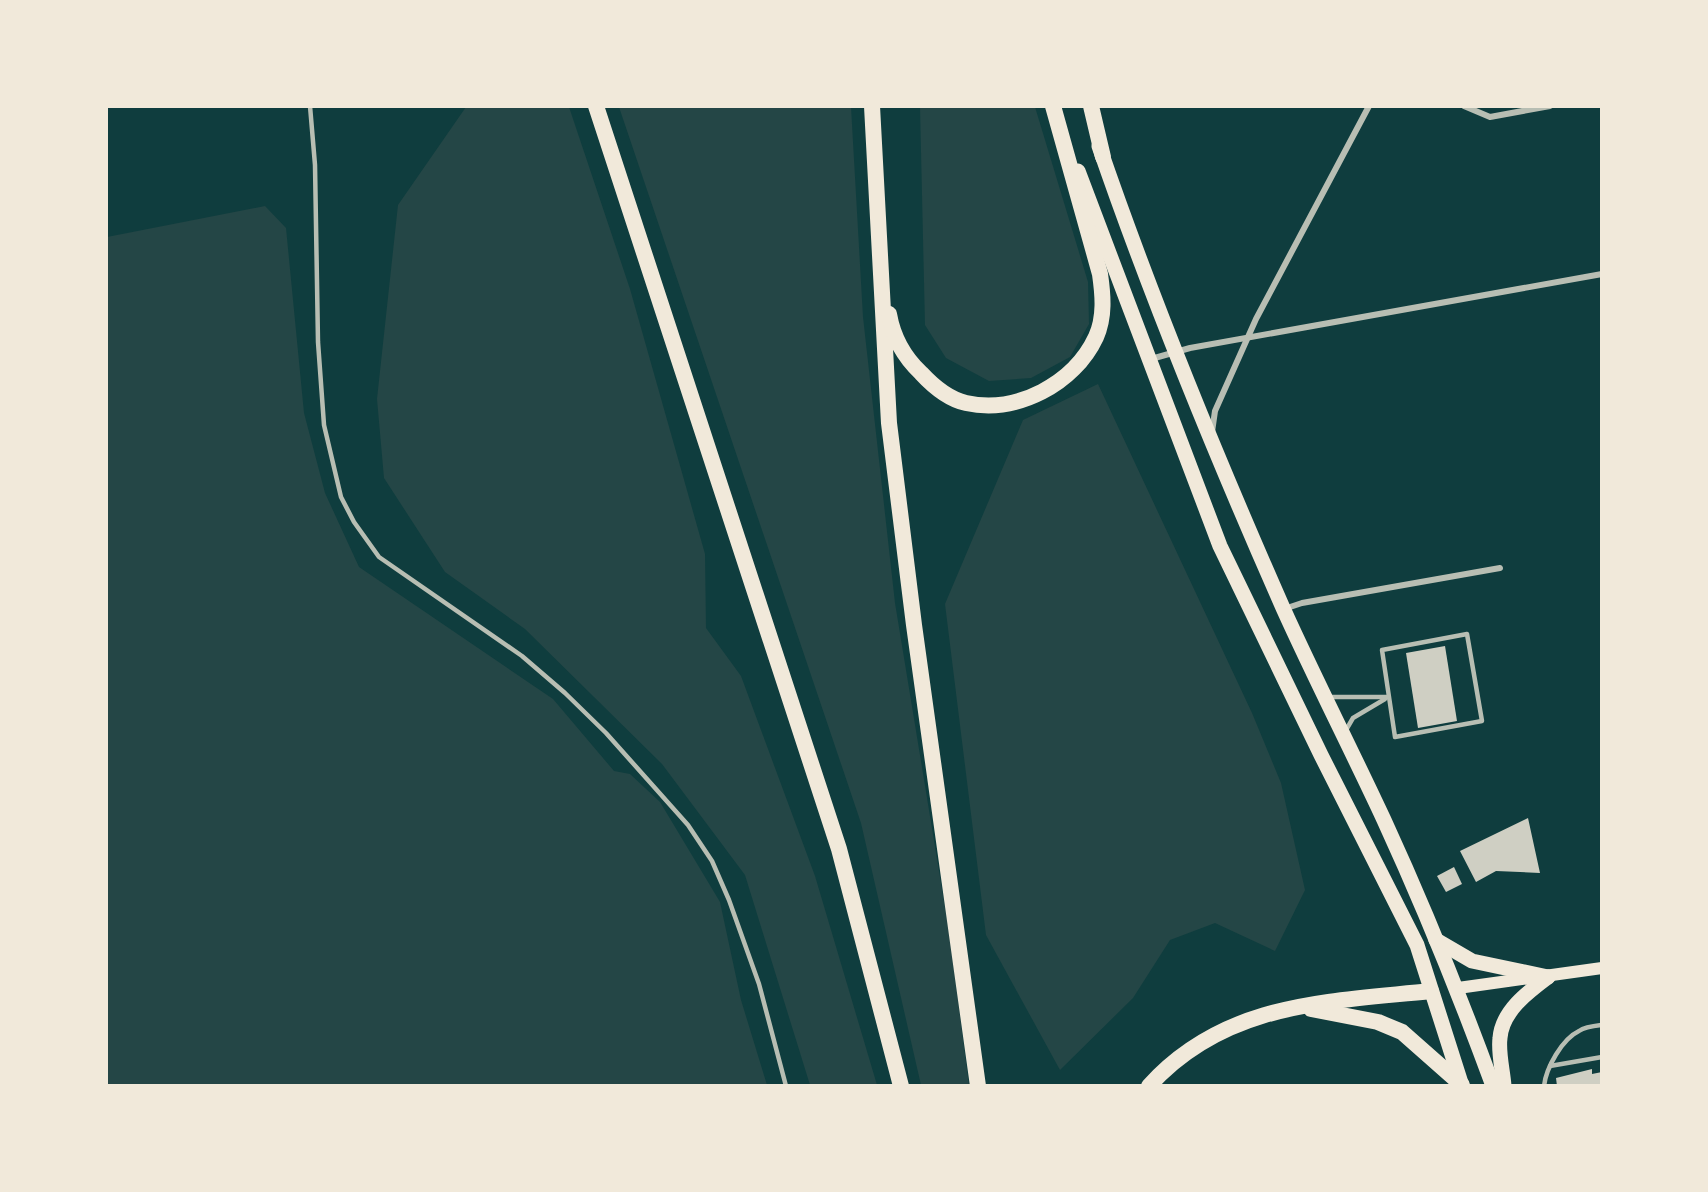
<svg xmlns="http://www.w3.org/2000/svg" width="1708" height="1192" font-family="'Playfair Display',serif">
<rect width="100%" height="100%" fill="#0f3d3e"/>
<g fill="#244646">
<path d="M466,107H569L630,289L705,554L706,628L741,676L815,876L877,1085H810L745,875L662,764L525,629L445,572L384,478L377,399L398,205Z"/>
<path d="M619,107H851L863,317L895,603L949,932L969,1085H921L861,823Z"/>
<path d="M920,107H1035L1088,282L1089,324L1070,357L1031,378L989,381L946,358L925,325Z"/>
<path d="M265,206L286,228L304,413L325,493L359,567L553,699L614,771L630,774L660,802L720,902L741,1000L767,1085H107V237Z"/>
<path d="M1098,384L1252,713L1281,783L1305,890L1275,951L1215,923L1170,940L1133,998L1060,1070L986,935L945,604L1023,420Z"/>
</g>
<g fill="#cfcfc3">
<path d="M1445,646L1457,721L1418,728L1406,653Z"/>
<path d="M1528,818L1540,873L1496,871L1476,882L1460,851Z"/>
<path d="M1454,867L1462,884L1446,892L1437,876Z"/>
<path d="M1592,1069V1074L1602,1072V1086H1557L1556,1078Z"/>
</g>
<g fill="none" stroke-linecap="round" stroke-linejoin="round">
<g stroke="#b8beb3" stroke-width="4.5">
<path d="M310,106L315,165L318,342L324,425L341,497L354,522L379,557L522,656L565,693L606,733L688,825L712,861L729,900L759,984L786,1086"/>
<path d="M1467,634L1482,721L1395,737L1382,650Z"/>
<path d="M1328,697H1388"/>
<path d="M1346,730L1353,718L1385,699"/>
<path d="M1550,1066L1602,1057"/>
<path d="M1544,1086C1546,1068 1562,1039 1579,1031C1585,1027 1594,1026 1602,1025"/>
</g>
<g stroke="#b8beb3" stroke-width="6">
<path d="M1464,106L1490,117L1550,106"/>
<path d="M1151,359L1190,348L1602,274"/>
<path d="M1212,432L1215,411L1256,319L1369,106"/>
<path d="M1284,609L1302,603L1500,568"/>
</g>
<path stroke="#f1e9da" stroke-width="12" d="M1458,988L1602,968"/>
<g stroke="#f1e9da" stroke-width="15">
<path d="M1099,146C1153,303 1216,456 1283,608C1315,679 1351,749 1384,820C1424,907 1460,996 1493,1086"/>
<path d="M1078,171L1220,546L1321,755L1417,945L1462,1086"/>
<path d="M1436,940L1472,961L1548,977"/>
<path d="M1504,1086C1503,1071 1498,1053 1500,1038C1502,1011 1528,992 1548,977"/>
</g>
<g stroke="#f1e9da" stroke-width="16">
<path d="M596,106L839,849L901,1086"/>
<path d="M872,106L889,423L914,625L978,1086"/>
<path d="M1091,106L1103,157"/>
<path d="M889,314C893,337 904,357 921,373C933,386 948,399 966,403C1017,414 1074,384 1096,337C1105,317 1103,295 1100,274L1053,106"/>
<path d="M1311,1009L1378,1022L1402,1032L1462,1085"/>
<path d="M1149,1086C1225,1002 1327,1002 1431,991"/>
</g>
</g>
<rect width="1708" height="1192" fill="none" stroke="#f1e9da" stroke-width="216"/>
</svg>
